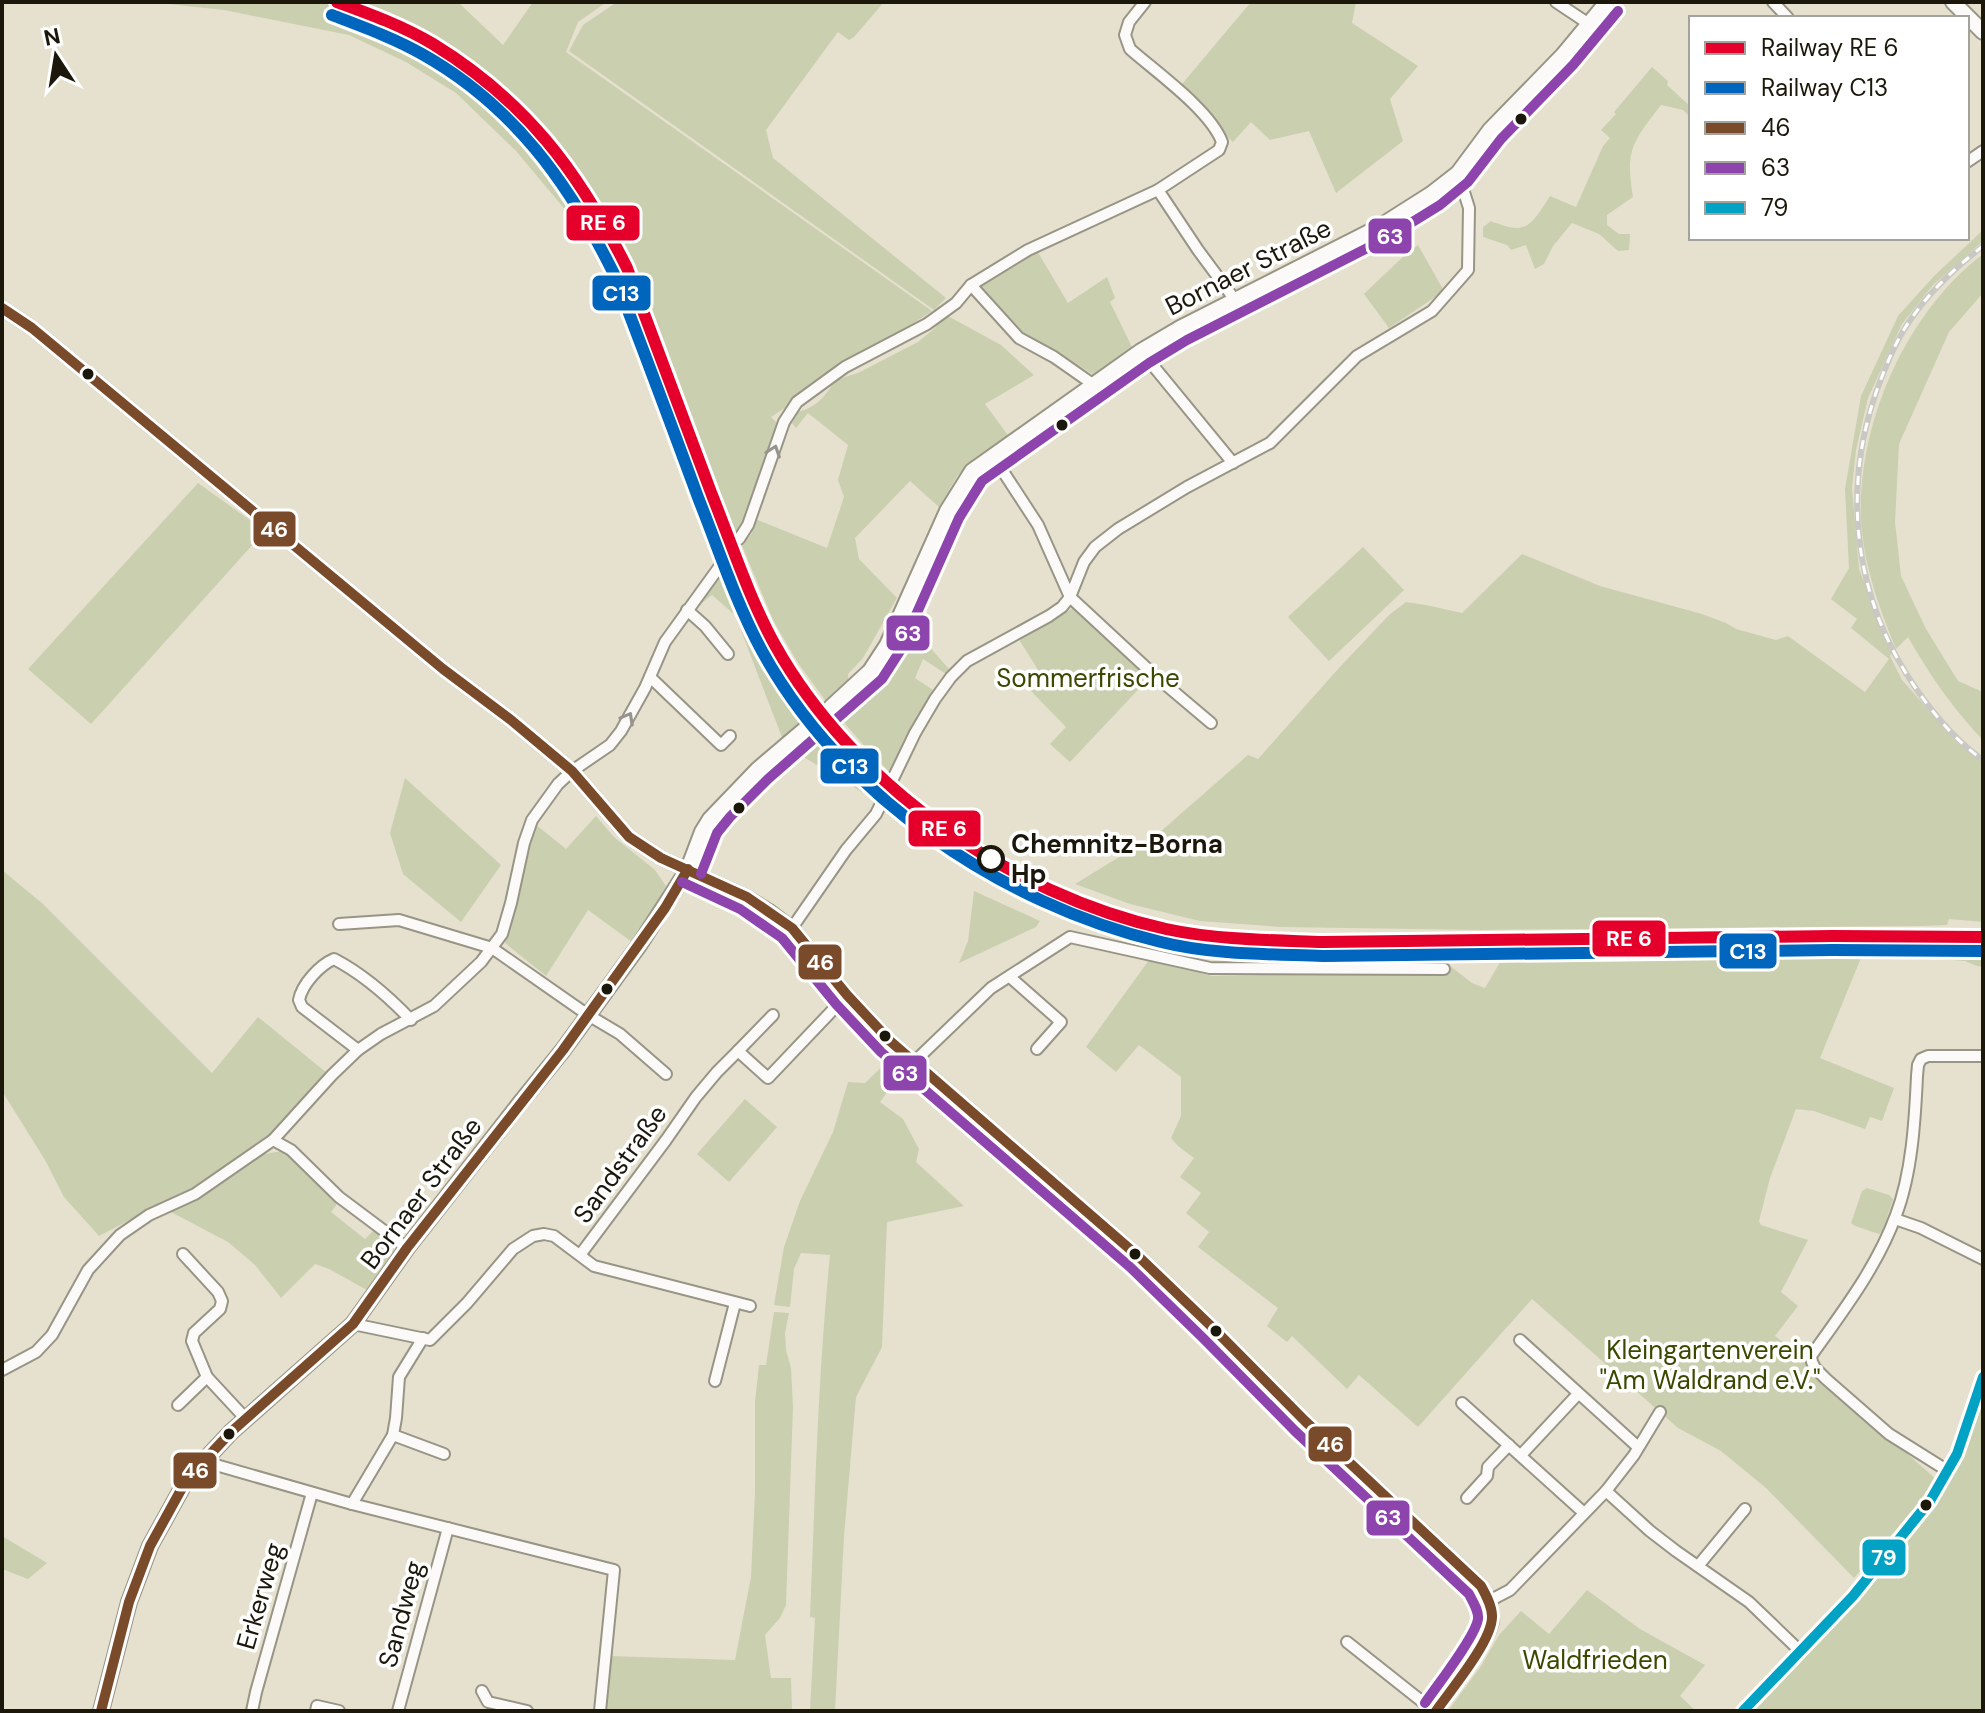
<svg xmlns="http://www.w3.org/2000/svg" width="1985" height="1713" font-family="'DM Sans',sans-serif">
<rect width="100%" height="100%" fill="#e6e1ce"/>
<g fill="#cacfaf">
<path d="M149,2H458L503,45L533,2H607L578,22L566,52L932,311L771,417L779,425L744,519L727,545L740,583L762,633L818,714L785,745L735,615L712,595L689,613L724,568L639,334L588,237L516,151L456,93L406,62L349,35L224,10Z"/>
<path d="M617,2H884L854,37L849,40L838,32L766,130L773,158L946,298L934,310L569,51L583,25Z"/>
<path d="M1251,2H1356L1352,23L1418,66L1390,99L1403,141L1336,193L1309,131L1270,140L1251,122L1233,142L1177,90Z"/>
<path d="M1652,67L1668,81L1667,85L1691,107V118L1683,110L1661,105C1633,142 1625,148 1633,197L1607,215V225L1619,234H1630L1629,250L1618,251L1599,234L1572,223L1553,246L1544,264L1535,269L1526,245L1511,250L1507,245L1483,237V227L1491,221C1528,236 1530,226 1550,196L1576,207L1603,146L1610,138L1601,130L1616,114L1614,112Z"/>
<path d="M1983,230V241L1933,285L1902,324L1868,398L1856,450L1852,488L1859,569L1892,653L1890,656L1902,680L1957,742L1983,762V922L1949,919L1947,925L1922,926L1482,930L1281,927L1200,921L1130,904L1075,884L1160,832L1248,755L1258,759L1338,669L1389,615L1406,602L1426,605L1462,613L1522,554L1600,586L1702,614L1726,623L1736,629L1776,640L1788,636L1865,692L1889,659L1851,628L1857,619L1831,599L1849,568L1845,489L1861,396L1898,316L1934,276Z"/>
<path d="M1418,245L1444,291L1389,328L1364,294L1408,252Z"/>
<path d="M1036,249L1068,303L1107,277L1115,298L1110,302L1132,347L1097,377L1057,352L1035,344L982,290L981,283Z"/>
<path d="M1983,254V293L1949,332L1899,444L1895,522L1901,576L1926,629L1958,681L1983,692V740C1953,709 1929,674 1908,637L1896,649C1879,607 1863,564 1861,518C1858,422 1906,313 1983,254Z"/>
<path d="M946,315L1001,345L1034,375L985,404L1010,438L975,458L958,475L939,507L910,481L855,538L859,559L897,598L863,658L848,674L849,685L828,704L798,663L774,622L742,546L752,533L753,518L827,548L844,497L838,480L848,445L808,413L796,428L792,423L797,412C816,408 826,396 835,380L858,373L918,342L935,328Z"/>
<path d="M198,483L265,531L91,724L28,669Z"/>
<path d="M1363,547L1404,590L1329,661L1288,617Z"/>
<path d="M1075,607L1150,677L1070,762L1050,744L1066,727L1030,690L1045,681L1018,638Z"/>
<path d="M905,610L917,633L950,670L946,674L923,659L915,678L933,690L891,773L875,758L833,710L873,672Z"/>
<path d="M823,720L843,745L888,785L880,803L787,747Z"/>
<path d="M405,778L501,865L461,922L403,874L390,833Z"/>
<path d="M596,816L614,837L655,870L666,886L632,942L588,910L546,976L505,943L535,824L566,849Z"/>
<path d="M2,870L43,904L212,1073L258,1017L327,1073L275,1128L273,1140L259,1155L282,1151L289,1155L338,1203L331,1212L365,1239L376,1228L400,1245L367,1290L329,1269L315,1264L281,1298L255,1265L228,1242L171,1212L194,1194L187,1190L99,1236L64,1197L45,1160L2,1091Z"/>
<path d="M974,891L1040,921L1036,927L959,963L968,941Z"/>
<path d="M1711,942L1983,945V967L1977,966L1965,961L1863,953L1820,1058L1894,1088L1882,1121L1870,1117L1865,1129L1814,1111L1796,1109L1770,1178L1759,1221L1761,1225L1808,1240L1781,1292L1798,1306L1775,1336L1805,1358L1845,1399L1936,1479L1913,1510L1854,1578L1766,1488L1721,1451L1678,1428L1532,1299L1418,1427L1359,1375L1347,1389L1292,1336L1287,1342L1267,1326L1278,1308L1198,1247L1209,1232L1186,1213L1201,1193L1180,1177L1194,1158L1178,1146L1171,1138L1181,1116V1077L1139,1045L1116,1072L1086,1047L1149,960L1212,976L1317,974L1316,965L1445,962L1472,983L1485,988L1499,964L1503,943Z"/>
<path d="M893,1056L909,1072L897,1085L893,1084L880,1102L903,1119L919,1149L916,1162L964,1206L887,1222L882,1347L856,1397L844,1536L835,1711H810L815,1618L810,1617C815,1496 818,1375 830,1255L801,1253L794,1269L790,1307L774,1305L784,1247L800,1201L833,1132L848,1082L865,1083Z"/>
<path d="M745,1099L777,1127L729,1182L697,1154Z"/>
<path d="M1867,1188L1889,1195L1893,1199L1883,1230L1879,1234L1855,1226L1851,1223L1862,1191Z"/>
<path d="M774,1312L789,1313L785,1333L786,1350L791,1368L793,1407L786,1605L780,1618L765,1635L771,1678H791L792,1711H605L609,1656L735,1660L751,1577L755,1493V1402L759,1365H766Z"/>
<path d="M1983,1382V1711H1747L1933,1505Z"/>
<path d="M2,1536L47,1563L28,1579L2,1569Z"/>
<path d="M1587,1590L1640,1629L1705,1665L1680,1696L1696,1711H1448L1481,1666L1499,1635L1521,1611L1549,1634Z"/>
</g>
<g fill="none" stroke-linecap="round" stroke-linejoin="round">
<g stroke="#989586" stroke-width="14">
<g id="minor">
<path d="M1556,2L1589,24"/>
<path d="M1773,2L1788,18"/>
<path d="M1967,162L1983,151"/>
<path d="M1158,190L1198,250L1235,300"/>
<path d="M971,285L1019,338L1054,357L1094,385"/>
<path d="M1141,351L1233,463"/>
<path d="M993,456L1038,525L1070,597L1153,674L1211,723"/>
<path d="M739,539L748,525L784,422L797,402L845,367L927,324L956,303L971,285L1028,250L1158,190L1219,150L1222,142C1210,110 1156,72 1130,49L1125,35L1129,22L1145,2"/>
<path d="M687,610L705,626L728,654"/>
<path d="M650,677L721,745L730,736"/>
<path d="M339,924L399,920L492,948L588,1015L620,1034L666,1074"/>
<path d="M792,928L846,850L876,814L915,733L935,699L951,677L967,661L1049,616L1062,607L1070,597L1084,562L1095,547L1118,529L1187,487L1270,443L1357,356L1432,311L1468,270L1469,208L1458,173"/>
<path d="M1010,977L1061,1022L1037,1049"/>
<path d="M358,1050L302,1007L299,1000C302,984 320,965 334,959C361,973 389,997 411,1020"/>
<path d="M738,1051L773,1015"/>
<path d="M914,1062L991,988L1070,937L1210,968L1444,969"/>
<path d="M273,1140L291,1150L339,1197L407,1248"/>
<path d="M1895,1219L1921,1228L1983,1259"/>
<path d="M580,1255L666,1140L696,1097L717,1072L738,1051L768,1078L847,995"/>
<path d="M353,1324L430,1340L467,1303L513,1249L533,1236L544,1234L554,1236L594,1266L750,1306"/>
<path d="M1520,1340L1638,1447"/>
<path d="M2,1370L36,1352L52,1335L88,1270L120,1235L149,1215L195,1194L273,1140L332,1075L358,1050L381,1034L434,1006L481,962L502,934L511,903L524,843L532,820L558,784L572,771L610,745L621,731L645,688L665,642L730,552"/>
<path d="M207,1377L246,1419"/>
<path d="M715,1381L735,1303"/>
<path d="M1462,1403L1584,1513"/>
<path d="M178,1405L207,1377L192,1341L194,1333L220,1309L222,1301L218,1292L183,1254"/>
<path d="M393,1435L444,1454"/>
<path d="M1521,1455L1578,1394"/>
<path d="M202,1461L352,1504L614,1570L600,1711"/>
<path d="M1948,1471L1889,1434L1826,1379L1815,1368L1812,1362L1811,1356C1843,1311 1877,1267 1896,1215C1912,1173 1915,1120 1917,1076L1918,1065L1921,1059L1928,1056H1983"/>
<path d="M1606,1491L1650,1531L1676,1551L1749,1602L1801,1652"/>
<path d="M1467,1498L1487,1476L1488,1467L1509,1445"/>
<path d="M352,1504L393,1435L396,1418L399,1377L423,1338"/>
<path d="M1698,1566L1745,1509"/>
<path d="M1489,1601L1510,1590L1606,1491L1634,1455L1660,1412"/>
<path d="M1347,1642L1434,1711"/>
<path d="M482,1691L488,1702L527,1711"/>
<path d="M252,1711L256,1692L312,1493"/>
<path d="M316,1711L317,1706L339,1711"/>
<path d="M398,1711L448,1528"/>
<path d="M1743,1711L1853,1596L1930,1501L1957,1454L1983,1377"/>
</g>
</g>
<g stroke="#989586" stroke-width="16">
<path id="tertiary" d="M2,308L32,328L443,669L511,720L572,771L629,837L661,858L747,897L771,912L792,928L847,995L890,1041L1139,1257L1213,1328L1305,1421L1481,1586C1486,1597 1493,1608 1492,1621C1490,1639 1449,1693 1436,1711"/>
</g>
<g stroke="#989586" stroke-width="18">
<g id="secondary">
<path d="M1953,2L1983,32"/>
<path d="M831,707L870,671L887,645L947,511L972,471L1141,351L1180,328L1379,227L1431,194L1458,173L1490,130L1563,55L1607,2"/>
<path d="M101,1711L129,1602L150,1546L187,1479L231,1432L353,1324L407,1248L520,1103L563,1050L640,944L688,869L702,832L710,819L758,769L818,718"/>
</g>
</g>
<use href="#minor" stroke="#fbfaf8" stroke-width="10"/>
<use href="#tertiary" stroke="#fbfaf8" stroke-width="12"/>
<use href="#secondary" stroke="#fbfaf8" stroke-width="14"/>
<g stroke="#c9c8c3" stroke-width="6">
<path id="rail" d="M1983,246C1956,267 1930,291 1911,319C1898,337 1889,358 1881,379C1840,484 1852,597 1917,690C1936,717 1956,741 1983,760"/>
</g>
<use href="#rail" stroke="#fff" stroke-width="3" stroke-dasharray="9" stroke-linecap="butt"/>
<g stroke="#fff" stroke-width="16">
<g id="bus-1">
<path d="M2,308L32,328L443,669L511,720L572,771L629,837L661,858L747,897L792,928L847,995L890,1041L1139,1257L1213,1328L1305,1421L1481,1586C1486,1595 1492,1606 1492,1616C1493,1640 1450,1691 1436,1711"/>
<path d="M101,1711L129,1602L150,1546L187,1479L231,1432L353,1324L407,1248L563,1050L665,908L688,869"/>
</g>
</g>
<g stroke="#fff" stroke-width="16">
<g id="bus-2">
<path d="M701,874L717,833L730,817L768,779L882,679L900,651L959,518L982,481L1149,363L1187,340L1385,239L1440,205L1468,182L1501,139L1573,65L1618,11"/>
<path d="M682,882L740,909L782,938L836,1004L881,1052L1130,1267L1203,1338L1295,1431L1469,1594C1473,1602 1479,1611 1478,1619C1476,1636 1436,1687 1425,1703"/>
</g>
</g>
<g stroke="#fff" stroke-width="16">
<path id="bus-3" d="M1743,1711L1853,1596L1930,1501L1957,1454L1983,1377"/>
</g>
<use href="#bus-1" stroke="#7a4b2a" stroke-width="10"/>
<use href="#bus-2" stroke="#8e44ad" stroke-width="10"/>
<use href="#bus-3" stroke="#01a2c4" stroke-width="10"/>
<g stroke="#fff" stroke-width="18">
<path id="rail-1" d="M337,2C370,14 403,26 433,44C526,101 579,172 627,268C655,344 684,419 712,495C732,545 749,598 775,645C853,785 1011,895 1166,929C1217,940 1271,940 1323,942L1833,936L1983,937"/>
</g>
<g stroke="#fff" stroke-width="18">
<path id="rail-2" d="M332,15C363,27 394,38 422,54C513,105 569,183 614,274C643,349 671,424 699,500C719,550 736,603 762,651C842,796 1001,904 1161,942C1213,955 1270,954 1323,956L1833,950L1983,951"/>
</g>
<use href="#rail-1" stroke="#e4002b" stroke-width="12"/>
<use href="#rail-2" stroke="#0065bd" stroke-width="12"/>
</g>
<defs><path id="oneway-chevron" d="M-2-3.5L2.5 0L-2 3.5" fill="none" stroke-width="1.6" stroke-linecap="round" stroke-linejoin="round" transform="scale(2)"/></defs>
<g stroke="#96948d">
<use href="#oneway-chevron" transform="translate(774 451) rotate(-71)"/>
<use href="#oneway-chevron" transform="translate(628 718) rotate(-61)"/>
</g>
<g fill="#1b170b" stroke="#fff" stroke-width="3">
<circle cx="1521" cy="119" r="7"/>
<circle cx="88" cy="374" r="7"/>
<circle cx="1062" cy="425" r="7"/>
<circle cx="739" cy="808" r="7"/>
<circle cx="607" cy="989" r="7"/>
<circle cx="885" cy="1036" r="7"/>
<circle cx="1135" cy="1254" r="7"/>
<circle cx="1216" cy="1331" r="7"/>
<circle cx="229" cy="1434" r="7"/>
<circle cx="1926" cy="1505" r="7"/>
</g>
<circle fill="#fff" stroke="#1b170b" stroke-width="4" cx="991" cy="859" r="12"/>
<g text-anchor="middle" stroke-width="7" stroke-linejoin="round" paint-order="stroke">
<g font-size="26" fill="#1b170b" stroke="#fff">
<text transform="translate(1248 267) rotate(-27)" y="9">Bornaer Straße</text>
<text transform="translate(620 1164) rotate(-54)" y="9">Sandstraße</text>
<text transform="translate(421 1193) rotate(-53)" y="9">Bornaer Straße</text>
<text transform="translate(260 1596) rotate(-74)" y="9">Erkerweg</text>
<text transform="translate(401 1614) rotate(-75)" y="9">Sandweg</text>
</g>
<g font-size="26" fill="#3b4900" stroke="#fff">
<text x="1088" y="687">Sommerfrische</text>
<text x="1710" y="1359">Kleingartenverein<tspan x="1710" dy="30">"Am Waldrand e.V."</tspan></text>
<text x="1595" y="1669">Waldfrieden</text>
</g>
<g font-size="26" font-weight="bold" fill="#1b170b" stroke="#fff" text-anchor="start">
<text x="1011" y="853">Chemnitz-Borna<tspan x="1011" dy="30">Hp</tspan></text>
</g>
</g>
<g stroke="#fff" stroke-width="3">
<rect x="565" y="204" width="76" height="38" rx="8" fill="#e4002b"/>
<rect x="1367" y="217" width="46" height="38" rx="8" fill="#8e44ad"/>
<rect x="591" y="274" width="61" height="38" rx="8" fill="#0065bd"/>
<rect x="252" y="510" width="45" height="38" rx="8" fill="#7a4b2a"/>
<rect x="885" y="614" width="46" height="38" rx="8" fill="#8e44ad"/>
<rect x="819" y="747" width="61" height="38" rx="8" fill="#0065bd"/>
<rect x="907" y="809" width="75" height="39" rx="8" fill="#e4002b"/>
<rect x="1591" y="919" width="76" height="39" rx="8" fill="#e4002b"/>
<rect x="1718" y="932" width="60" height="38" rx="8" fill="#0065bd"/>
<rect x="797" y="943" width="46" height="38" rx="8" fill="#7a4b2a"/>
<rect x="882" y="1054" width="46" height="38" rx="8" fill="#8e44ad"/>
<rect x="1307" y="1425" width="46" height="38" rx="8" fill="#7a4b2a"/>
<rect x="172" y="1451" width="46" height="39" rx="8" fill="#7a4b2a"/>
<rect x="1365" y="1499" width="46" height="38" rx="8" fill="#8e44ad"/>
<rect x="1861" y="1538" width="46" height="39" rx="8" fill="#01a2c4"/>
</g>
<g font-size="22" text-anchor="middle" font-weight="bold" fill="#fff">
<text x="603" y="230">RE 6</text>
<text x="1390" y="244">63</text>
<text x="621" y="301">C13</text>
<text x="274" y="537">46</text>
<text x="908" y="641">63</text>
<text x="850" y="774">C13</text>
<text x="944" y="836">RE 6</text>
<text x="1629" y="946">RE 6</text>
<text x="1748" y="959">C13</text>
<text x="820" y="970">46</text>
<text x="905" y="1081">63</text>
<text x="1330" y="1452">46</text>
<text x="195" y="1478">46</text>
<text x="1388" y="1525">63</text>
<text x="1884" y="1565">79</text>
</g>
<rect width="1985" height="1713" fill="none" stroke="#1b170b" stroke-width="8"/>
<rect x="1689" y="16" width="280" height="224" fill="#ffffff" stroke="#a4a29d" stroke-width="2"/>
<rect x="1705" y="42" width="40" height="12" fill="#e4002b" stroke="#a4a29d" stroke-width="2"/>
<text x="1761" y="56" font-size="24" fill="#1b170b">Railway RE 6</text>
<rect x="1705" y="82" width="40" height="12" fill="#0065bd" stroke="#a4a29d" stroke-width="2"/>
<text x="1761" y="96" font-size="24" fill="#1b170b">Railway C13</text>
<rect x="1705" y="122" width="40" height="12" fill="#7a4b2a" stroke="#a4a29d" stroke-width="2"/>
<text x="1761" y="136" font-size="24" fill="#1b170b">46</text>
<rect x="1705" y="162" width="40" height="12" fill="#8e44ad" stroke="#a4a29d" stroke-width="2"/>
<text x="1761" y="176" font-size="24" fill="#1b170b">63</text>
<rect x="1705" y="202" width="40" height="12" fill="#01a2c4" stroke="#a4a29d" stroke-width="2"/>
<text x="1761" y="216" font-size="24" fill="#1b170b">79</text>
<g transform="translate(56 56) rotate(348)" stroke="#ffffff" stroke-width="6" paint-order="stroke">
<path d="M0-6L14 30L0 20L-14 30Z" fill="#1b170b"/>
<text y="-12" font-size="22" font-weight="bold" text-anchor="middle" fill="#1b170b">N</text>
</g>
</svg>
